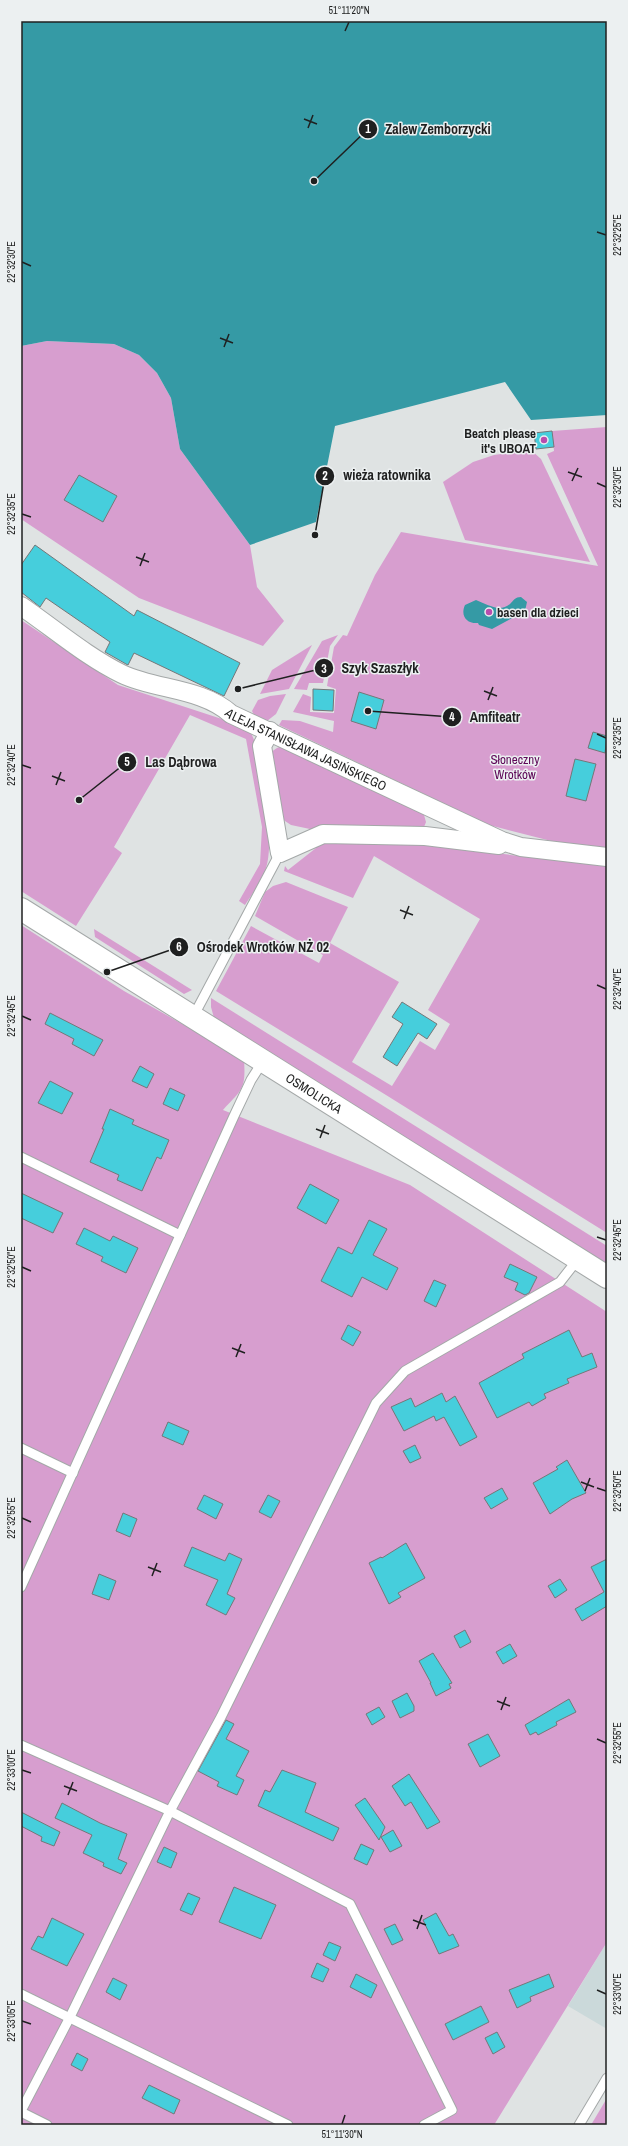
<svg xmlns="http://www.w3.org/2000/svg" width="628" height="2146" font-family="'Archivo Narrow',sans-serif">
<rect width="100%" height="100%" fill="#dfe3e3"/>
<path fill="#cbd9da" d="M607,1942V2029L568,2006Z"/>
<g fill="#d79ecf">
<path d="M47,341L114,344L139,355L157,373L171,398L180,449L250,545L257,587L284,621L263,646L139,598L21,519V346Z"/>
<path d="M607,427V849L563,844L489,825L279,725L282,720L300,721L333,732L334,721L293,712L303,694L311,697L310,712L334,713L336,689L327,686L334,647L343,635L347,636L375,575L401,532L598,566L547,454L554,451L552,431Z"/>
<path d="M531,450L541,459L590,562L465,540L443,482L473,462L494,455Z"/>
<path d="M21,620L118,685L228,721L251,733C264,758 275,841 266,868C262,881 252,894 245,905L239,901L260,864L262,827L246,739L190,715L114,847L122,853L76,926L21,891Z"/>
<path d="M338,635L330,646L323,683H309L307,690L294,689L322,641Z"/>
<path d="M312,645L289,689L260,694L272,670Z"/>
<path d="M286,694L276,714L267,721L254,715L252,711L258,700L270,696Z"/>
<path d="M285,746L417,810L424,815L426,822L424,827L310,829L291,825L282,819L269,757C273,749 277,747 285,746Z"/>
<path d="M321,840L424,845L607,866V1233L386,1095L216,991L251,926L319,963L323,955L255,916L265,892L273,886L286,882L348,907L330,943L399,982L352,1062L392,1086L420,1041L435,1050L450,1024L428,1010L480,919L374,856L353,898L284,871L285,866L288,870L316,848L312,844Z"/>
<path d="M21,925L124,991L244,1059C246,1090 242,1089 223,1110L410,1185L607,1312V1942L494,2125H21Z"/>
<path d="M94,929L192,990L184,994L95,937Z"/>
<path d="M211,998L607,1246V1266L214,1018L211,1007Z"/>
<path d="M607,2098V2125H591Z"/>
</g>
<g fill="#359aa5">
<path d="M21,21H607V415L531,420L505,382L335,426L316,522L250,545L180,449L171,398L157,373L139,355L114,344L47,341L21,346Z"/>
<path d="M521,597L527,602L525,611L516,612V616L492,629L479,625L478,623C467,624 460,616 465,605L476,600C487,604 499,613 510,604C514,600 515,597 521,597Z"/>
</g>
<g fill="#46cedc" stroke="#747778">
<path d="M552,431L554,447L536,449L534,433Z"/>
<path d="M79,475L117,496L103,522L64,500Z"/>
<path d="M35,545L134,616L137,610L240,663L224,696L134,653L128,665L126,664L105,652L110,642L46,598L40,607L21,592V565Z"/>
<path d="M313,689L334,690L333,711L313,710Z"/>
<path d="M359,692L384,700L376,729L351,721Z"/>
<path d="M593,732L607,736L605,753L588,748Z"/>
<path d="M575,759L596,764L586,801L566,796Z"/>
<path d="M402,1002L437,1024L427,1039L418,1033L397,1066L383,1057L403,1024L392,1017Z"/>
<path d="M50,1013L103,1040L94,1056L72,1044L74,1039L45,1024Z"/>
<path d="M140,1066L154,1074L147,1088L132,1081Z"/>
<path d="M50,1081L73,1093L62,1114L38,1103Z"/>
<path d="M170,1088L185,1095L178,1111L163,1104Z"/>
<path d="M110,1109L134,1120L132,1124L169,1140L161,1159L157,1157L142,1191L117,1180L119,1175L90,1162L104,1129H102Z"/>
<path d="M310,1184L339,1200L326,1224L297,1208Z"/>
<path d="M21,1193L63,1213L53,1233L21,1218Z"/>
<path d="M369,1220L387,1229L373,1255L398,1268L387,1290L362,1277L352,1297L321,1281L338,1247L352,1254Z"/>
<path d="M84,1228L110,1241L113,1236L138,1248L126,1273L101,1261L103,1257L76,1244Z"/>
<path d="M510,1264L537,1277L529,1293L525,1295L515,1290L518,1283L504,1277Z"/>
<path d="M434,1280L446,1285L436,1307L424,1301Z"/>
<path d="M348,1325L361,1332L353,1346L341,1339Z"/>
<path d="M569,1330L582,1357L592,1353L597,1367L567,1379L569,1383L544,1394L546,1398L532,1406L529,1402L497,1418L479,1383L524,1358L522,1354Z"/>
<path d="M442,1393L446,1402L455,1396L477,1437L460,1446L444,1417L436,1421L434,1416L404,1431L391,1407L411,1398L415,1407Z"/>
<path d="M168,1422L189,1431L183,1445L162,1436Z"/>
<path d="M415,1445L421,1458L410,1463L403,1451Z"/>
<path d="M567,1460L586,1493L572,1499L550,1514L533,1483L558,1469L556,1467Z"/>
<path d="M502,1488L508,1499L491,1509L484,1498Z"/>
<path d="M204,1495L223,1504L216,1519L197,1509Z"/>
<path d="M268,1495L280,1501L271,1518L259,1512Z"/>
<path d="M123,1513L137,1519L130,1537L116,1531Z"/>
<path d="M406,1543L425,1578L398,1593L401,1597L389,1604L369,1563L381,1557L382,1558Z"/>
<path d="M192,1547L225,1561L229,1553L242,1559L227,1594L235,1598L226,1615L206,1605L218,1580L184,1566Z"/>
<path d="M607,1559V1606L582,1621L575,1609L604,1592L591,1567Z"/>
<path d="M99,1574L116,1581L109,1600L92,1594Z"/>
<path d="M560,1579L567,1590L555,1598L548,1586Z"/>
<path d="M465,1630L471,1642L460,1648L454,1636Z"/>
<path d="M510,1644L517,1656L503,1664L496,1652Z"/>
<path d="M433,1653L452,1683L449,1684L451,1688L436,1696L430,1683H431L419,1661Z"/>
<path d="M407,1693L414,1706V1711L400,1718L392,1701Z"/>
<path d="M569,1699L576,1712L556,1722L557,1725L538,1735L536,1732L530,1735L525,1725Z"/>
<path d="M379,1707L385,1717L372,1725L366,1714Z"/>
<path d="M226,1720L234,1724L226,1739L249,1751L236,1776L244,1780L237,1795L217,1786L219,1782L198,1771Z"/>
<path d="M488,1734L500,1756L480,1767L468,1744Z"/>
<path d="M282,1770L316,1783L305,1812L339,1828L333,1841L258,1806L265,1790L270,1792Z"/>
<path d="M409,1774L440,1822L427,1829L411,1802L405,1806L392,1786Z"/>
<path d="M365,1798L385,1827L379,1840L355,1805Z"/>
<path d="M62,1803L100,1823L127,1834L118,1859L127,1863L121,1874L103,1866L104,1863L83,1853L92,1835L55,1818Z"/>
<path d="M21,1812L60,1832L54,1846L41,1841L42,1837L21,1826Z"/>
<path d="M393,1830L402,1846L390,1852L381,1837Z"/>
<path d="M361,1844L374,1850L367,1865L354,1859Z"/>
<path d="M164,1847L177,1853L171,1868L157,1862Z"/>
<path d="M234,1887L276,1905L261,1939L219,1922Z"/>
<path d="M188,1893L200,1898L192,1915L180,1910Z"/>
<path d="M436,1913L449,1936L453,1934L459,1946L439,1954L423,1920Z"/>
<path d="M52,1918L84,1934L67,1966L31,1949L38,1936L43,1938Z"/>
<path d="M395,1924L403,1940L392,1945L384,1929Z"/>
<path d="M329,1942L341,1947L335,1961L323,1955Z"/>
<path d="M317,1963L329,1969L323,1982L311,1977Z"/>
<path d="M356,1974L377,1985L371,1998L350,1987Z"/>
<path d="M549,1974L554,1987L530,1997L531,2001L517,2008L509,1990Z"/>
<path d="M113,1978L127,1985L120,2000L106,1992Z"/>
<path d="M481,2006L489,2022L453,2040L445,2024Z"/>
<path d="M497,2032L505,2047L493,2054L485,2038Z"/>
<path d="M77,2053L88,2059L82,2071L71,2065Z"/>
<path d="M149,2085L180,2100L174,2114L142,2098Z"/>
</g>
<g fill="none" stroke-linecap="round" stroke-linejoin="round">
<g stroke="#a4a8a8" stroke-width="11">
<g id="lane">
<path d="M193,1017L280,853"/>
<path d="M21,1157L180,1235"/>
<path d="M21,1448L73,1473"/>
<path d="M21,1587L234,1116L251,1080L263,1061"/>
<path d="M21,1745L170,1811L350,1904L452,2110L424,2125"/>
<path d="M21,1994L288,2125"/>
<path d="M21,2111L69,2019L170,1811L221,1717L376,1403L405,1371L560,1282L578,1259"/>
<path d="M21,2112L47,2125"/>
<path d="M579,2125L607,2078"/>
</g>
</g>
<g stroke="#a4a8a8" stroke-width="20">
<g id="street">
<path id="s1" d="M21,606C53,628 87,657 122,674C156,690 202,688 231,714L502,841L521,847L607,857"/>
<path d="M270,731L262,746L280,853L323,834L425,836L499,845"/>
</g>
</g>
<g stroke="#a4a8a8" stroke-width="24">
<g id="secondary">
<path id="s2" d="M21,909L607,1277"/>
</g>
</g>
<use href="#lane" stroke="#fff" stroke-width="9"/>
<use href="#street" stroke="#fff" stroke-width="18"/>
<use href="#secondary" stroke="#fff" stroke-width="22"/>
</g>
<path fill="none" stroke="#1f2020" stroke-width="1.5" d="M345,31L349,22M304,119L317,124M308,128L313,115M597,232L606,235M22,262L31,266M220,338L233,343M224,347L229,334M568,472L582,477M572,481L578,468M597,483L606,487M22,514L31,517M136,557L149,562M140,566L145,553M484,691L497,696M488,700L493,687M597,734L606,738M22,765L31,768M52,776L65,781M56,785L61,772M400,910L413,915M404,919L409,906M597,985L606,989M22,1016L31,1020M316,1129L329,1134M320,1138L325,1125M597,1237L606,1240M22,1267L31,1271M232,1348L245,1353M236,1357L241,1344M581,1482L594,1487M597,1488L606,1491M585,1491L590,1478M22,1518L31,1522M148,1567L161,1572M152,1576L157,1563M497,1701L510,1706M501,1710L506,1697M597,1739L606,1743M22,1770L31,1773M64,1786L77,1791M68,1795L73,1782M413,1920L426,1925M417,1929L422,1915M597,1990L606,1994M22,2021L31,2024M342,2124L345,2115"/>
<g fill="#b84dae" stroke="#ecf0f1" stroke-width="1.5">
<circle cx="544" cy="440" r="4"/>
<circle cx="489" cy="612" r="4"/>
</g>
<g text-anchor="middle" stroke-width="3" stroke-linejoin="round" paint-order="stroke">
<g font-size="13" font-weight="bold" fill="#1f2020" stroke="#ecf0f1" text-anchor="end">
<text x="536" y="438">Beatch please<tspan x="536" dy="15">it's UBOAT</tspan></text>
<text x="497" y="617" text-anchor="start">basen dla dzieci</text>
</g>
<g font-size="13" fill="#1f2020" stroke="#ecf0f1">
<text dy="5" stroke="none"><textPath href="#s1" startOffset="322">ALEJA STANISŁAWA JASIŃSKIEGO</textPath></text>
<text dy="5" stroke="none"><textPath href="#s2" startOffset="346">OSMOLICKA</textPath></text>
</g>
<g font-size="13" fill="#5d0657" stroke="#ecf0f1">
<text x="515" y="764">Słoneczny<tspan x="515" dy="15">Wrotków</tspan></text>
</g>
</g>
<path fill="none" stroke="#1f2020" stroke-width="1.5" d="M314 181L368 129M315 535L325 476M238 689L324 668M368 711L452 717M79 800L127 762M107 972L179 947"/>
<g fill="#1f2020" stroke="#ecf0f1" stroke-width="1.5">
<circle cx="314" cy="181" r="4"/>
<circle cx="315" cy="535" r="4"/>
<circle cx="238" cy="689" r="4"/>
<circle cx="368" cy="711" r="4"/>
<circle cx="79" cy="800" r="4"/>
<circle cx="107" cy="972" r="4"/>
<circle cx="368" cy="129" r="10"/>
<circle cx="325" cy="476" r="10"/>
<circle cx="324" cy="668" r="10"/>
<circle cx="452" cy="717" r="10"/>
<circle cx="127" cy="762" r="10"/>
<circle cx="179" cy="947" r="10"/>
</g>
<g font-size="12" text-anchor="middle" font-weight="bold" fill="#fff">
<text x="368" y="133">1</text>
<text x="325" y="480">2</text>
<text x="324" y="673">3</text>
<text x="452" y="721">4</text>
<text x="127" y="766">5</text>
<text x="179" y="951">6</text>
</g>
<g font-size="14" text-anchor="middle" font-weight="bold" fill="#1f2020" stroke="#ecf0f1" stroke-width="3" stroke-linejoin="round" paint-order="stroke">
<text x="438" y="134">Zalew Zemborzycki</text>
<text x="387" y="480">wieża ratownika</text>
<text x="380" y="673">Szyk Szaszłyk</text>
<text x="495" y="722">Amfiteatr</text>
<text x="181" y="767">Las Dąbrowa</text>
<text x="263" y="952">Ośrodek Wrotków NŻ 02</text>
</g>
<rect width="628" height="2146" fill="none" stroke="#ecf0f1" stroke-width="44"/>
<rect x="22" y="22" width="584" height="2102" fill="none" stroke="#1f2020" stroke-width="1.5"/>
<g font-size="10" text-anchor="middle" fill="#1f2020">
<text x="349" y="14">51°11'20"N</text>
<text transform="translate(617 235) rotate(-90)" y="4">22°32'25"E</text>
<text transform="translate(11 262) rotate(-90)" y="4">22°32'30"E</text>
<text transform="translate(617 487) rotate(-90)" y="4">22°32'30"E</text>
<text transform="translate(11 514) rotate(-90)" y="4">22°32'35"E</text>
<text transform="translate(617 738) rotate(-90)" y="4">22°32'35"E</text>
<text transform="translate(11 765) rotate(-90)" y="4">22°32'40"E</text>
<text transform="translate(617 989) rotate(-90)" y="4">22°32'40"E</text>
<text transform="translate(11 1016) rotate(-90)" y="4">22°32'45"E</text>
<text transform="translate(617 1240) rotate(-90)" y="4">22°32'45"E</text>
<text transform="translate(11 1267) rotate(-90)" y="4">22°32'50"E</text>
<text transform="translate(617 1491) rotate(-90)" y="4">22°32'50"E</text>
<text transform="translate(11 1518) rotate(-90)" y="4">22°32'55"E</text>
<text transform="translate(617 1743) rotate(-90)" y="4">22°32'55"E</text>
<text transform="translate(11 1770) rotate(-90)" y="4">22°33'00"E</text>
<text transform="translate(617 1994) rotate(-90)" y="4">22°33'00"E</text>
<text transform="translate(11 2021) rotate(-90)" y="4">22°33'05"E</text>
<text x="342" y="2138">51°11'30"N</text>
</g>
</svg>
